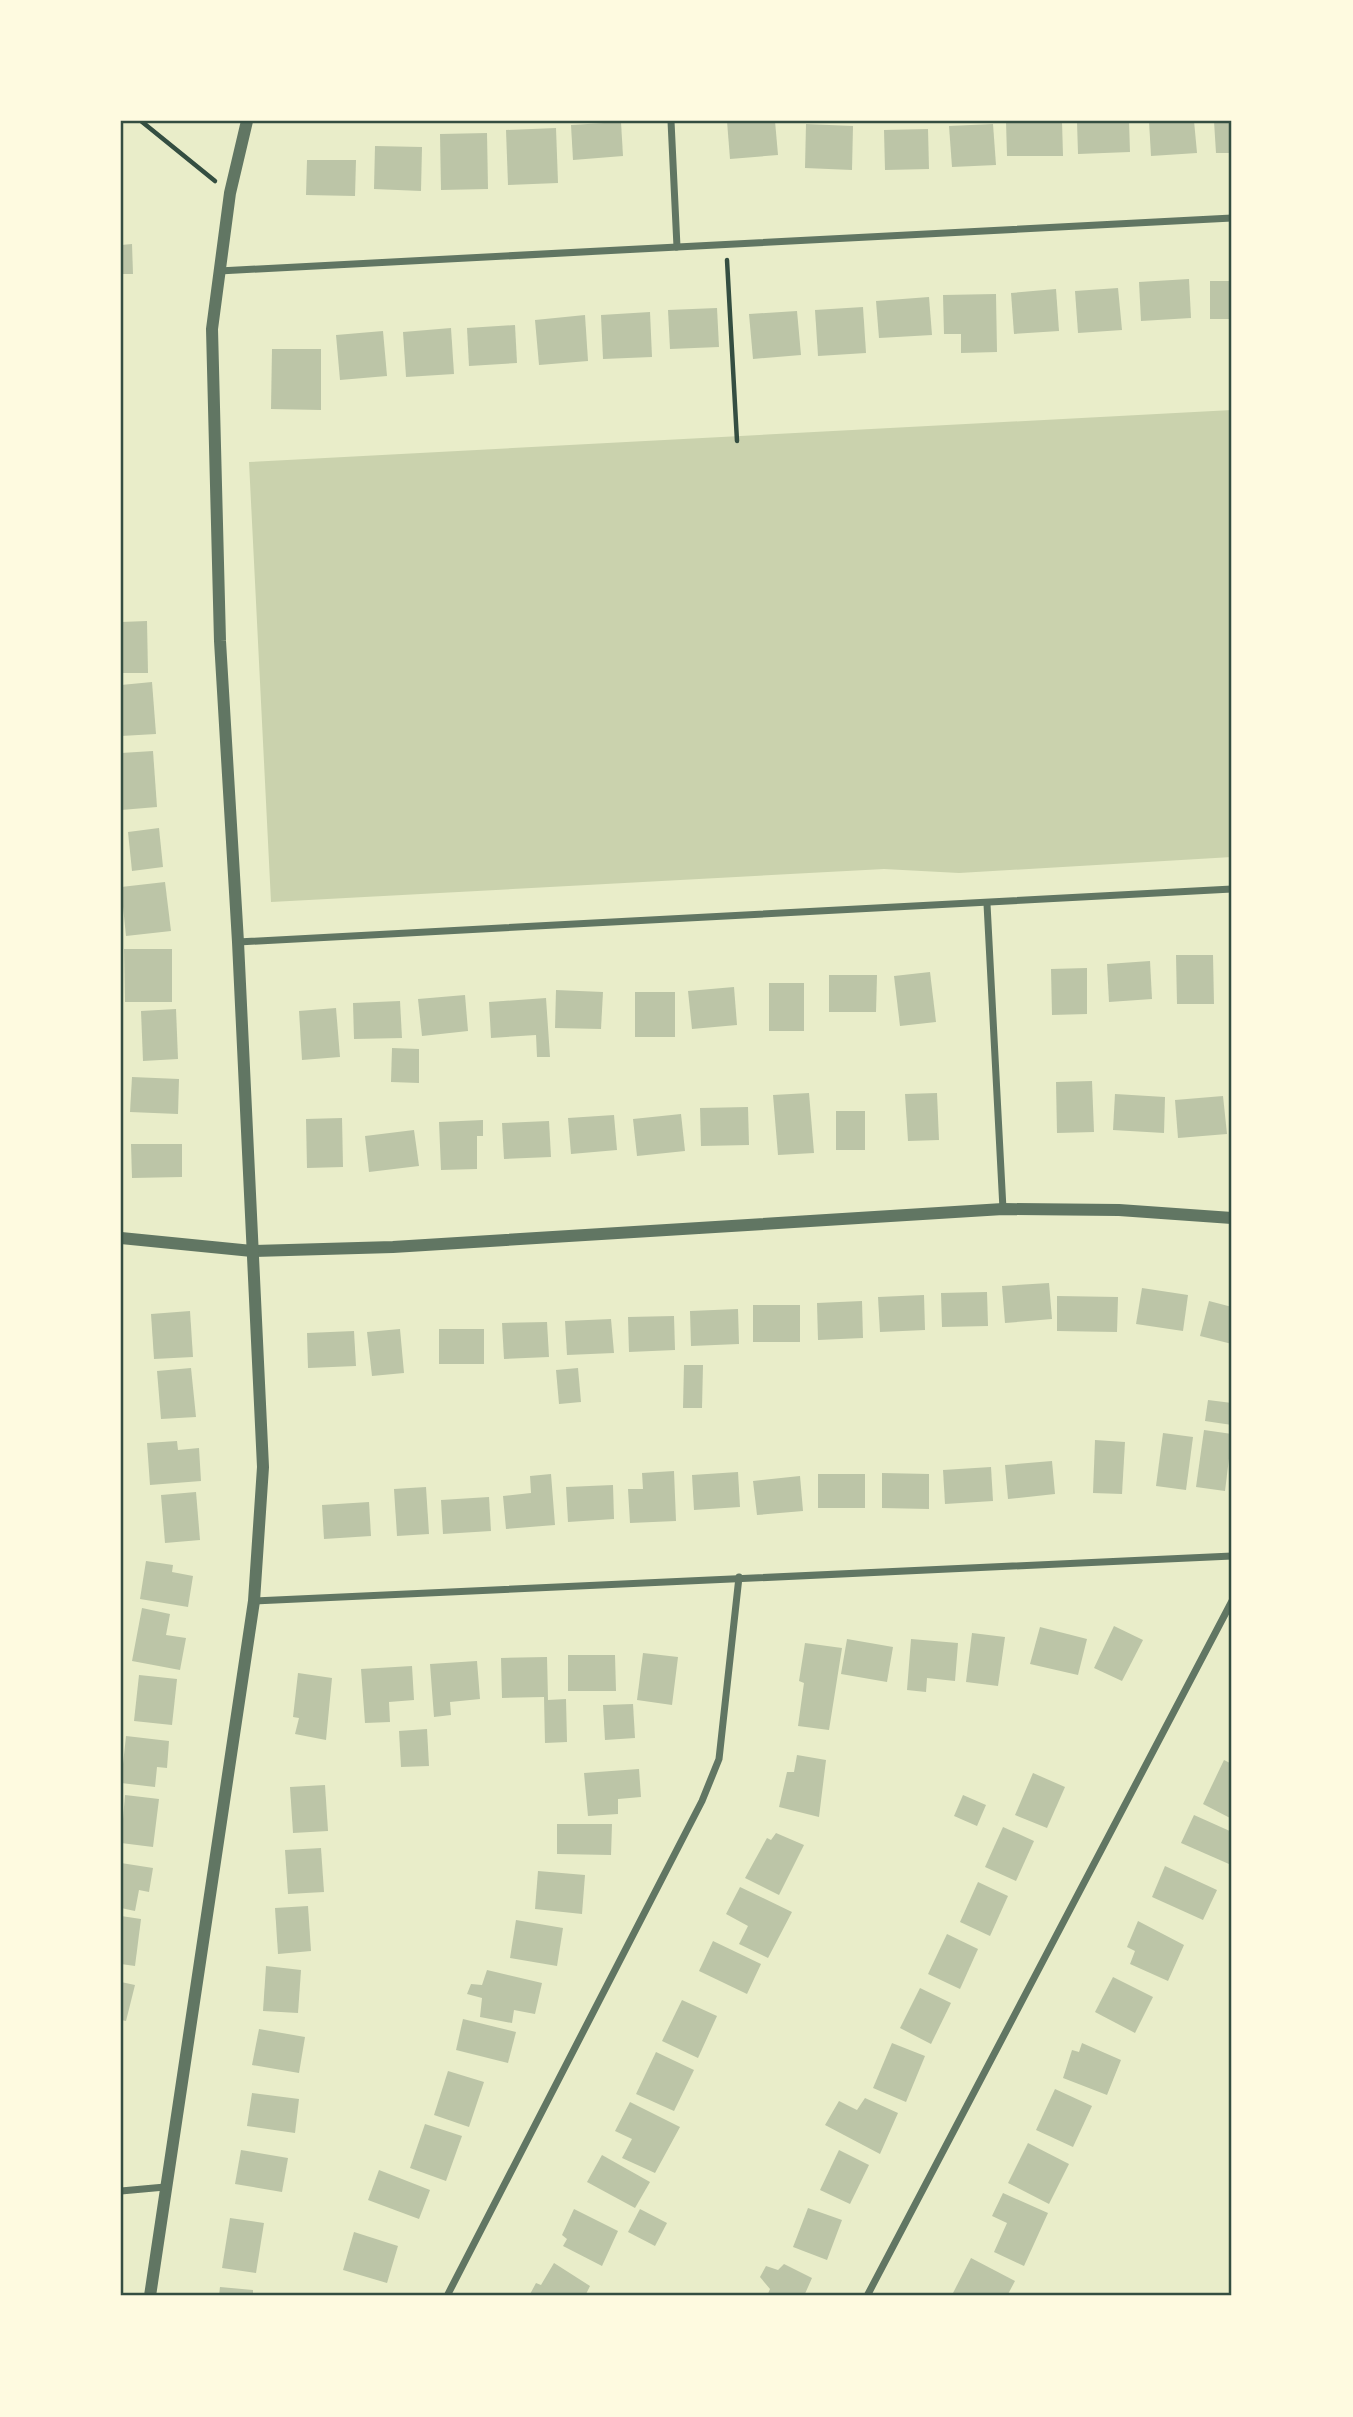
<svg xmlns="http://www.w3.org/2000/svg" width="1353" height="2417" font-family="'DejaVu Sans',sans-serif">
<rect width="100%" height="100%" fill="#e9edc9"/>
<path fill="#cad2ad" d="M1232,410V857L959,873L884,869L271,902L249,462Z"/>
<g fill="#bcc5a7">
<path d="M727,121H775L778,155L730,159Z"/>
<path d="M1006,121H1062L1063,156H1007Z"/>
<path d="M1077,121H1129L1130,152L1078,154Z"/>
<path d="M1149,121H1194L1197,153L1151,156Z"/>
<path d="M1214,121H1232V153H1216Z"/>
<path d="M621,122L623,156L573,160L571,125Z"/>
<path d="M806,124L853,126L852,170L805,168Z"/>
<path d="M993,124L996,165L952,167L949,126Z"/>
<path d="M556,128L558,183L508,185L506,130Z"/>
<path d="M928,129L929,169L885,170L884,130Z"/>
<path d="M487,133L488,189L441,190L440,134Z"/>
<path d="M375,146L422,147L421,191L374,189Z"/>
<path d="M307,160H356L355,196L306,195Z"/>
<path d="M132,244L133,274H121V245Z"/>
<path d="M1189,279L1191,318L1141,321L1139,282Z"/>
<rect x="1210" y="281" width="22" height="38"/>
<path d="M1118,288L1122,330L1078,333L1075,291Z"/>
<path d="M1056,289L1059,331L1014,334L1011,293Z"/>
<path d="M996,294L997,352L961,353V334H944L943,295Z"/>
<path d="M929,297L932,335L879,338L876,301Z"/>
<path d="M863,307L866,353L818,356L815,310Z"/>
<path d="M717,308L719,347L670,349L668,310Z"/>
<path d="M797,311L801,355L753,359L749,314Z"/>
<path d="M650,312L652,357L603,359L601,315Z"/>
<path d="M585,315L588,361L539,365L535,320Z"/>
<path d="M515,325L517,363L469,366L467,328Z"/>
<path d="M451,328L454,374L406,377L403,332Z"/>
<path d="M383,331L387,376L340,380L336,335Z"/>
<path d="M272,349H321V410L271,409Z"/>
<path d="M147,621L148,673H121V622Z"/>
<path d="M152,682L156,734L121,736V685Z"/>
<path d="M153,751L157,807L121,810V753Z"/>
<path d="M159,828L163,867L132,871L128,832Z"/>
<path d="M165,882L171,931L126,936L121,887Z"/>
<path d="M124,949H172V1002H125Z"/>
<path d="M1176,955H1213L1214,1004H1177Z"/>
<path d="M1150,961L1152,999L1109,1002L1107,964Z"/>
<path d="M1087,968V1014L1052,1015L1051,969Z"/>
<path d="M930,972L936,1022L900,1026L894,976Z"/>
<path d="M829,975H877L876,1012H829Z"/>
<rect x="769" y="983" width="35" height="48"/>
<path d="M734,987L737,1025L692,1029L688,991Z"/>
<path d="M556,990L603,992L601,1029L555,1028Z"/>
<rect x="635" y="992" width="40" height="45"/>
<path d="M465,995L468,1031L422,1036L418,999Z"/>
<path d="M546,998L550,1057H537L536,1035L491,1038L489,1002Z"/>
<path d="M400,1001L402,1038L354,1039L353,1003Z"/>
<path d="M336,1008L340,1057L302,1060L299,1011Z"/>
<path d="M176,1009L178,1059L143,1061L141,1011Z"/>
<path d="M392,1048L419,1049V1083L391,1082Z"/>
<path d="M132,1077L179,1079L178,1114L130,1112Z"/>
<path d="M1092,1081L1094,1132L1057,1133L1056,1082Z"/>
<path d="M809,1093L814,1153L778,1155L773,1095Z"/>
<path d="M937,1093L939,1140L908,1141L905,1094Z"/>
<path d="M1115,1094L1165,1097L1164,1133L1113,1130Z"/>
<path d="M1223,1096L1227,1134L1178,1138L1175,1100Z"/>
<path d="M748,1107L749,1145L701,1146L700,1108Z"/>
<rect x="836" y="1111" width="29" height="39"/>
<path d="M681,1114L685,1151L637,1156L633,1119Z"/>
<path d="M614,1115L617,1150L571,1154L568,1118Z"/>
<path d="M342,1118L343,1167L307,1168L306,1119Z"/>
<path d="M483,1120V1136H477V1169L441,1170L439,1122Z"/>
<path d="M549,1121L551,1157L504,1159L502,1123Z"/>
<path d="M414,1130L419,1166L369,1172L365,1136Z"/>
<path d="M131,1144H182V1177L132,1178Z"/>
<path d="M1049,1283L1052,1319L1005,1323L1002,1286Z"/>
<path d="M1142,1288L1188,1295L1183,1331L1136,1324Z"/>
<path d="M987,1292L988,1326L942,1327L941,1293Z"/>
<path d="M924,1295L925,1330L880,1332L878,1297Z"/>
<path d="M1057,1296L1118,1297L1117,1332L1057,1331Z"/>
<path d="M862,1301L863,1338L818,1340L817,1303Z"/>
<path d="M1209,1301L1232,1307V1344L1200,1336Z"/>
<rect x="753" y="1305" width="47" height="37"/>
<path d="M738,1309L739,1344L691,1346L690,1311Z"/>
<path d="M190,1311L193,1357L154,1359L151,1314Z"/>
<path d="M674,1316L675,1350L629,1352L628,1317Z"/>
<path d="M611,1319L614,1353L567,1355L565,1321Z"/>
<path d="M547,1322L549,1357L504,1359L502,1323Z"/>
<path d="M400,1329L404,1373L372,1376L367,1332Z"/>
<rect x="439" y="1329" width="45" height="35"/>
<path d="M354,1331L356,1366L308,1368L307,1333Z"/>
<path d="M684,1365H703L702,1408H683Z"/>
<path d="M191,1368L196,1417L161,1419L157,1371Z"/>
<path d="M578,1368L581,1402L559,1404L556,1370Z"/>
<path d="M1208,1400L1232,1403V1425L1205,1421Z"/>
<path d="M1204,1430L1232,1434L1225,1491L1196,1487Z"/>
<path d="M1163,1433L1193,1437L1186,1490L1156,1486Z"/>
<path d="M1095,1440L1125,1442L1122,1494L1093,1493Z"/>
<path d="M177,1441L178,1450L199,1448L201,1481L150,1485L147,1443Z"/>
<path d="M1052,1461L1055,1494L1008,1499L1005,1465Z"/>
<path d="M991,1467L993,1501L945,1504L943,1470Z"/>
<path d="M674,1471L676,1521L630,1523L628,1489H643L642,1473Z"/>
<path d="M738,1472L740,1507L694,1510L692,1475Z"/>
<path d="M882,1473L929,1474V1509L882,1508Z"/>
<path d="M551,1474L555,1525L506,1529L503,1496L531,1493L530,1476Z"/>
<rect x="818" y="1474" width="47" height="34"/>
<path d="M800,1476L803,1511L757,1515L753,1481Z"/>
<path d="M613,1485L614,1519L568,1522L566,1487Z"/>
<path d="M426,1487L429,1534L397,1536L394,1489Z"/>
<path d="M196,1492L200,1540L165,1543L161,1495Z"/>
<path d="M489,1497L491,1531L443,1534L441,1500Z"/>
<path d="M369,1502L371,1536L324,1539L322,1505Z"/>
<path d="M146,1561L173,1565L172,1572L193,1576L188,1607L140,1599Z"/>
<path d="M142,1608L170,1614L166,1635L186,1638L180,1670L132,1661Z"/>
<path d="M1114,1626L1143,1640L1122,1681L1094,1668Z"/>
<path d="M1040,1627L1087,1639L1078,1675L1030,1664Z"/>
<path d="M972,1633L1005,1637L998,1686L966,1682Z"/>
<path d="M847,1639L893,1647L887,1682L841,1674Z"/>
<path d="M911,1639L958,1643L955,1681L927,1678L926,1692L907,1690Z"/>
<path d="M805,1643L842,1648L829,1730L798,1726L804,1683L799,1681Z"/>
<path d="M643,1653L678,1657L672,1705L637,1700Z"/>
<path d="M568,1655H615L616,1691H568Z"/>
<path d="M547,1657L548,1700L566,1699L567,1742L545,1743L544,1697L502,1698L501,1658Z"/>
<path d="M477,1661L480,1699L450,1702L451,1715L434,1717L430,1664Z"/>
<path d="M412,1666L414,1700L389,1702L390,1722L365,1723L361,1669Z"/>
<path d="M298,1673L332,1678L326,1740L295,1734L299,1718L293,1717Z"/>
<path d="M139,1675L177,1679L172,1725L134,1721Z"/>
<path d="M633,1704L635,1738L605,1740L603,1705Z"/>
<path d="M427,1729L429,1766L401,1767L399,1731Z"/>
<path d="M126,1736L169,1741L167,1768L157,1767L155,1787L121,1783Z"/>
<path d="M797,1755L826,1760L819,1817L779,1807L787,1772H794Z"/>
<path d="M1224,1760L1232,1764V1819L1203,1804Z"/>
<path d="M639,1769L641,1797L618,1799V1814L588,1816L584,1773Z"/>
<path d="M1033,1773L1065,1787L1047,1828L1015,1815Z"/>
<path d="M325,1785L328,1831L293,1833L290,1787Z"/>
<path d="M125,1795L159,1799L153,1847L121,1843Z"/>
<path d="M963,1795L986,1805L977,1826L954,1816Z"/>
<path d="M1194,1815L1232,1832V1857L1229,1864L1181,1843Z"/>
<path d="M557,1824H612L611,1855L557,1854Z"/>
<path d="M1003,1827L1034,1841L1016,1881L985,1867Z"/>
<path d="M776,1833L804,1845L779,1895L745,1878L767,1838L771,1840Z"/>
<path d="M321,1848L324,1892L288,1894L285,1850Z"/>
<path d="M121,1863L153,1868L149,1892L139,1890L135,1911L121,1908Z"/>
<path d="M1165,1866L1217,1890L1203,1920L1152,1897Z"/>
<path d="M538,1871L585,1875L582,1914L535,1909Z"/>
<path d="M978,1882L1008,1896L990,1936L960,1922Z"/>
<path d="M740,1887L792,1912L768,1958L739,1944L748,1926L726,1914Z"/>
<path d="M308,1906L311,1951L278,1954L275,1908Z"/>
<path d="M121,1916L141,1919L135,1966L121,1964Z"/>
<path d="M516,1920L563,1928L557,1966L510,1958Z"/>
<path d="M1138,1921L1184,1945L1168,1981L1130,1964L1135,1951L1127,1947Z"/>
<path d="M947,1934L978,1949L960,1989L928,1974Z"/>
<path d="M713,1941L761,1964L747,1994L699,1971Z"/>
<path d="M266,1966L301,1970L298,2013L263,2011Z"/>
<path d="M487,1970L542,1983L535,2014L514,2010L512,2023L480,2017L482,1998L467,1994L471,1984L482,1985Z"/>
<path d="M1113,1977L1153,1997L1135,2033L1095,2012Z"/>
<path d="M121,1982L135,1985L126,2021L121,2020Z"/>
<path d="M920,1988L951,2003L931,2044L900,2028Z"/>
<path d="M682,2000L717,2016L698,2058L662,2041Z"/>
<path d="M463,2019L516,2032L508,2063L456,2050Z"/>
<path d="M259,2029L305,2037L299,2073L252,2065Z"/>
<path d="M892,2043L925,2056L906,2102L873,2088Z"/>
<path d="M1082,2043L1121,2060L1107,2095L1063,2078L1072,2050L1079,2052Z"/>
<path d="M656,2052L694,2070L674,2111L636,2094Z"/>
<path d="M448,2071L484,2082L469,2127L434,2115Z"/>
<path d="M1055,2089L1092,2106L1073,2147L1036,2130Z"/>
<path d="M252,2093L299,2099L295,2133L247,2126Z"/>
<path d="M865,2098L898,2113L880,2154L825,2125L839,2101L857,2110Z"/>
<path d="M630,2102L680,2127L655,2173L622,2158L632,2139L615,2131Z"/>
<path d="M425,2124L462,2136L446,2181L410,2168Z"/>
<path d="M1028,2143L1069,2164L1049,2204L1008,2183Z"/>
<path d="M241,2150L288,2158L282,2192L235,2184Z"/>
<path d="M839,2150L869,2165L850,2204L820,2190Z"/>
<path d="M602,2155L650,2182L635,2208L587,2182Z"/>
<path d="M379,2170L430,2190L419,2219L368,2200Z"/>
<path d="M1003,2193L1048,2213L1024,2266L994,2252L1007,2223L992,2216Z"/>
<path d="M808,2208L842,2220L827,2260L793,2247Z"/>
<path d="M574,2209L618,2231L602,2266L563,2246L567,2239L562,2235Z"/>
<path d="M640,2209L667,2223L655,2246L628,2232Z"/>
<path d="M230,2218L264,2223L256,2273L222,2268Z"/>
<path d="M354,2232L398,2246L387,2283L343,2270Z"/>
<path d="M971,2258L1015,2281L1007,2296H960L953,2293Z"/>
<path d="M554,2263L590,2286L585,2296H529L536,2283L541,2285Z"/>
<path d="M784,2264L812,2278L804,2296H767L770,2289L760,2277L766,2266L778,2270Z"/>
<path d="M220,2287L253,2290V2296H219Z"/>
</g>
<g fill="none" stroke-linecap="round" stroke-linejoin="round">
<g stroke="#344e41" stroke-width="4.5">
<path d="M141,121L215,181"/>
<path d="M727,260L737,441"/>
</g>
<g stroke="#617663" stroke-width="7">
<path d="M671,121L677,247"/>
<path d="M219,271L1232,218"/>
<path d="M987,904L1003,1209"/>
<path d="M238,942L1232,889"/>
<path d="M254,1601L1232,1556"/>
<path d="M121,2191L165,2187"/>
<path d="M447,2296L702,1801L719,1759L739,1577"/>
<path d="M867,2296L1232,1601"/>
</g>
<g stroke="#617663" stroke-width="12">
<path d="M121,1238L252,1251L393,1247L1003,1209L1119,1210L1232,1218"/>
<path d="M150,2296L254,1601L263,1467L238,942L220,641L212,329L230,193L247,121"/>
</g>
</g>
<rect width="1353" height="2417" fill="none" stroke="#fefae0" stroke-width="245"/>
<rect x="122" y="122" width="1108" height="2172" fill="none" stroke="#344e41" stroke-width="2.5"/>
</svg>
